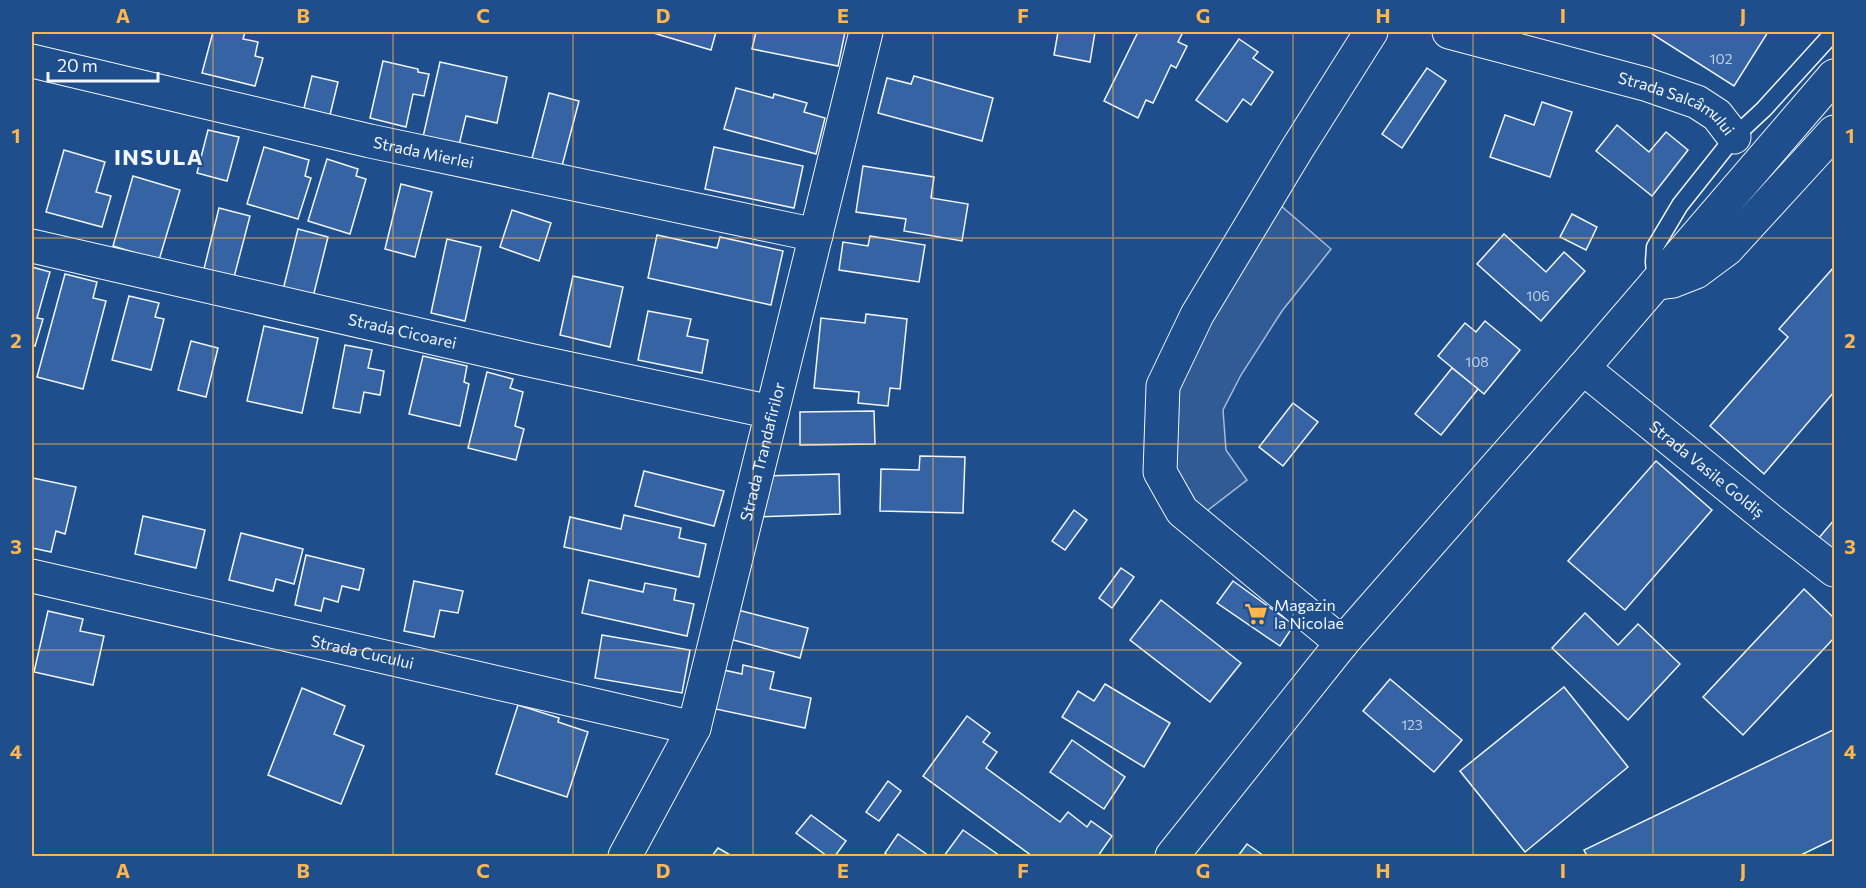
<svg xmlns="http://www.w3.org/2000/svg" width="1866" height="888" font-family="Commissioner,sans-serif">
<rect width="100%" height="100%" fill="#1f4e8c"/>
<path fill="#305b95" stroke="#a8bbd7" stroke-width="1.5" d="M1280,205L1331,249L1282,311L1241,375L1223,410L1226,450L1247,480L1203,514L1171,459L1175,402L1191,352Z"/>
<g fill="#3563a3" stroke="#f2f6ff" stroke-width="1.5">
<path d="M213,32H245L243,39L258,42L255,56L263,58L255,86L202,73Z"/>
<path d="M650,32H716L711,50Z"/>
<path d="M756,32H845L838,66L752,49Z"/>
<path d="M1058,32H1095L1090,62L1054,55Z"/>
<path d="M1138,32H1183L1178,42L1187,46L1176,68L1171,65L1153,103L1146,100L1138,118L1104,101Z"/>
<path d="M1649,32H1768L1734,86Z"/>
<path d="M1239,39L1258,52L1253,58L1273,72L1251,105L1243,99L1227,122L1196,100Z"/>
<path d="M383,61L418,69V72L429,74L424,96L413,94L406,127L370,118Z"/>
<path d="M440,62L507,77L497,123L466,116L459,145L423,137Z"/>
<path d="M1427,68L1446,81L1402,148L1382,134Z"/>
<path d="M312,76L338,82L330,115L304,108Z"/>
<path d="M914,76L993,98L982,141L878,113L887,78L911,84Z"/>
<path d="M736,88L773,98L774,94L807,103L804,112L825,118L816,154L724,129Z"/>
<path d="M549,93L579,101L562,166L532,158Z"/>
<path d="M1542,102L1572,112L1550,177L1490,157L1505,115L1534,125Z"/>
<path d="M1617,125L1649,152L1666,132L1688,150L1652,196L1596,151Z"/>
<path d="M208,130L239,137L227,181L197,173Z"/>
<path d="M264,147L309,160L305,176L311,178L298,219L247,204Z"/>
<path d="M714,147L803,166L794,208L705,189Z"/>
<path d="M64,150L105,162L96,192L111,196L102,227L46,212Z"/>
<path d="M327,159L358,169L356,176L366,179L350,234L308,221Z"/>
<path d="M863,166L934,177L931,198L968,204L962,241L904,231L906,219L856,212Z"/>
<path d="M133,176L180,190L159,260L113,246Z"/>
<path d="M401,184L432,192L415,257L385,249Z"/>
<path d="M219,208L250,216L233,281L203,273Z"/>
<path d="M512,210L551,223L539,261L500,247Z"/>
<path d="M1572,214L1597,227L1586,250L1560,237Z"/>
<path d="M298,229L328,237L312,301L282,294Z"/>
<path d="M1504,234L1546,272L1564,252L1585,271L1541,321L1477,264Z"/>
<path d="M657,235L717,248L720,237L783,251L771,305L648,278Z"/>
<path d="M870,236L925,245L919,282L839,270L843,242L868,246Z"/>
<path d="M447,239L481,247L465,321L431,313Z"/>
<path d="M32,267L50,272L37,318L43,319L35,346L32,345Z"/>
<path d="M1834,267V392L1764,474L1710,426L1788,337L1779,329Z"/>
<path d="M65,274L97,282L93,298L106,301L83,389L37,377Z"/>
<path d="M573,276L623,287L610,347L560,335Z"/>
<path d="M129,296L159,303L155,317L164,319L151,370L112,360Z"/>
<path d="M648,311L691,319L687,336L708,340L702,373L638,360Z"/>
<path d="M866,314L907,319L900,389L890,388L888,406L858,403L859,392L814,388L821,318L865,323Z"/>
<path d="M1485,321L1520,350L1484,394L1438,356L1465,323L1476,332Z"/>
<path d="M264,326L318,338L302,413L247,401Z"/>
<path d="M191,341L218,348L206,397L178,390Z"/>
<path d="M345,345L372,350L368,368L384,371L380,395L364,392L360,413L333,408Z"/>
<path d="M423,356L467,366L464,382L469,384L460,426L409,414Z"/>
<path d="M1452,368L1478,389L1441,435L1415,414Z"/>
<path d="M487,372L513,379L510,388L523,392L515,426L524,429L516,460L468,448Z"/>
<path d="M1293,403L1318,422L1283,466L1259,447Z"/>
<path d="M874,411L875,444L800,445V412Z"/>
<path d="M920,456L965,457L963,513L880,511L881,469L919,470Z"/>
<path d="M1656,461L1712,510L1625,610L1568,561Z"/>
<path d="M644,471L724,491L714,526L635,506Z"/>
<path d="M839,474L840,514L758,517L757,476Z"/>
<path d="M33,478L76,487L65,534L56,531L51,552L32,548V486Z"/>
<path d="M1074,510L1087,520L1065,550L1052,541Z"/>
<path d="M624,515L681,528L679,538L706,544L699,577L564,547L570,517L621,529Z"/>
<path d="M143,516L205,530L196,568L135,554Z"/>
<path d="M1834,520V555L1818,539Z"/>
<path d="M241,533L303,549L294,584L276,579L273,591L229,580Z"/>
<path d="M306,555L364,569L359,590L342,586L338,602L324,598L321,611L295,605Z"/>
<path d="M1121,568L1134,577L1112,608L1099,598Z"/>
<path d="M589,580L643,592L645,583L676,589L674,600L694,604L687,636L582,613Z"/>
<path d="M414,581L463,591L458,613L440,610L434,637L404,631Z"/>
<path d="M1233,581L1294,625L1280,646L1217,603Z"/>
<path d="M1804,589L1834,618V638L1743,735L1703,697Z"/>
<path d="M1161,600L1241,663L1210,702L1130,640Z"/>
<path d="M734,609L808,628L800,658L726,638Z"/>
<path d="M48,611L83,619L80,631L104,636L93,685L34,672Z"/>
<path d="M1585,613L1618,645L1638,624L1680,664L1628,720L1552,648Z"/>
<path d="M602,635L690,650L682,693L595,678Z"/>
<path d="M743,665L774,672L770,689L811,698L805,728L711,708L719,669L742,674Z"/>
<path d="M1390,679L1462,740L1434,772L1363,711Z"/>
<path d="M1105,684L1170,723L1144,767L1062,717L1078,691L1094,701Z"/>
<path d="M1564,687L1628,767L1525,852L1460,771Z"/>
<path d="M302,688L345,706L334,734L364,746L341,804L268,775Z"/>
<path d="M518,705L559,718L558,722L588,732L567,797L496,774Z"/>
<path d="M967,716L990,733L983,742L997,752L986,768L1060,822L1068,812L1087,827L1091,821L1112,836L1098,856H1032L923,776Z"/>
<path d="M1833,730L1834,734V839L1799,856H1587L1584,850Z"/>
<path d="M1072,740L1125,777L1104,809L1050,772Z"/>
<path d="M888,781L901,791L879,821L866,812Z"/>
<path d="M811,815L846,841L835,856H827L796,833Z"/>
<path d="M963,830L1000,856H944Z"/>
<path d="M898,834L929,856H889L885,853Z"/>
<path d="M1247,844L1264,856H1238Z"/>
<path d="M718,848L732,856H712Z"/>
</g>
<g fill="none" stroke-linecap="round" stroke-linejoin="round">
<g stroke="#f2f6ff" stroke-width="19">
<path id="lane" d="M1656,283L1654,262L1655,247L1680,205L1734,137L1764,109L1834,32"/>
</g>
<g stroke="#f2f6ff" stroke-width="35">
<g id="street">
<path id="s1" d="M1449,32L1645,84L1697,102L1717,115L1734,137"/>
<path id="s2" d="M32,61L370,141L816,235"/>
<path id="s3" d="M32,246L529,360L772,412"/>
<path d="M1656,283L1673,281L1696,272L1727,249L1834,132"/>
<path id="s4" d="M1583,368L1771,521L1834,570"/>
<path id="s5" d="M32,576L694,728"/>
<path d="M1342,643L1182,511L1160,472L1163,386L1197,315L1297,149L1371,32"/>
<path id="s6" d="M625,856L694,728L866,32"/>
</g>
</g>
<g stroke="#f2f6ff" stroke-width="35">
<path id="primary" d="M1172,856L1342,643L1583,368L1834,76"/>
</g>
<use href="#lane" stroke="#1f4e8c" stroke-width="16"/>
<use href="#street" stroke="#1f4e8c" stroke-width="33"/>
<use href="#primary" stroke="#1f4e8c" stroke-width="33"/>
</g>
<path fill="none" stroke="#ffb74d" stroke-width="1.5" stroke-opacity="0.55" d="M213,32V856M393,32V856M573,32V856M753,32V856M933,32V856M1113,32V856M1293,32V856M1473,32V856M1653,32V856M32,238H1834M32,444H1834M32,650H1834"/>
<defs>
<g id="supermarket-bare" transform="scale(1.8)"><path d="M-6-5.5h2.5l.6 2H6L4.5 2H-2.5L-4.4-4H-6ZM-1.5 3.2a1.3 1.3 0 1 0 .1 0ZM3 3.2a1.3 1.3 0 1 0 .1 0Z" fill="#ffb74d" stroke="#1f4e8c" stroke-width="2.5" paint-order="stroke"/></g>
</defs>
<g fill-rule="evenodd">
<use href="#supermarket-bare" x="1256" y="614"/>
</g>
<g text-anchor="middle" stroke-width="4.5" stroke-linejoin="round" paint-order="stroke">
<g font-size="14" fill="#c3d1e8">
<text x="1721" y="64">102</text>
<text x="1538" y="301">106</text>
<text x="1477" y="367">108</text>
<text x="1412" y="730">123</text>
</g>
<g font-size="16" fill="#f2f6ff" stroke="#1f4e8c">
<text dy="6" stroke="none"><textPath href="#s1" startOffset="240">Strada Salcâmului</textPath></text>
<text dy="6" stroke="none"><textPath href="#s2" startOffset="402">Strada Mierlei</textPath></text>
<text dy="6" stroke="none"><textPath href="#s3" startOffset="380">Strada Cicoarei</textPath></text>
<text dy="6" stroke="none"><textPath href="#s6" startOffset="430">Strada Trandafirilor</textPath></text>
<text dy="6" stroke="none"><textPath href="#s4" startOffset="160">Strada Vasile Goldiș</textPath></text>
<text dy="6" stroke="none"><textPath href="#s5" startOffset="339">Strada Cucului</textPath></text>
</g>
<g font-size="16" fill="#f2f6ff" stroke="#1f4e8c" text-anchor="start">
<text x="1274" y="611">Magazin<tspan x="1274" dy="18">la Nicolae</tspan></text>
</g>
<g font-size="22" font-weight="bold" letter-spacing="1.5" fill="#f2f6ff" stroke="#1f4e8c">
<text x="159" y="165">INSULA</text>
</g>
</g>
<rect width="1866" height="888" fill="none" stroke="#1f4e8c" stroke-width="66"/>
<path d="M48 72v9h110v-9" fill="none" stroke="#f2f6ff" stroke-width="3"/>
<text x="57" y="72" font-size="18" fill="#f2f6ff" stroke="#1f4e8c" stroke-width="4.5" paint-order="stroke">20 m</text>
<rect x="33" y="33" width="1800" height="822" fill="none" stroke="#ffb74d" stroke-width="2"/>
<g font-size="20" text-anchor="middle" font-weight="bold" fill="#ffb74d">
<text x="123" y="23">A</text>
<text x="303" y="23">B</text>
<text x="483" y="23">C</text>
<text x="663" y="23">D</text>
<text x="843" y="23">E</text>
<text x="1023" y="23">F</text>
<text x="1203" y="23">G</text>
<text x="1383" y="23">H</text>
<text x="1563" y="23">I</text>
<text x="1743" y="23">J</text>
<text x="16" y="143">1</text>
<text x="1850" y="143">1</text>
<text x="16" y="348">2</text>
<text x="1850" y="348">2</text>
<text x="16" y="554">3</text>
<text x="1850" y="554">3</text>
<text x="16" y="759">4</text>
<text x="1850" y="759">4</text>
<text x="123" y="878">A</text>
<text x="303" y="878">B</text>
<text x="483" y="878">C</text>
<text x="663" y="878">D</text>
<text x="843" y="878">E</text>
<text x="1023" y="878">F</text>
<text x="1203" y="878">G</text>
<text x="1383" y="878">H</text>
<text x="1563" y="878">I</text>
<text x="1743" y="878">J</text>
</g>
</svg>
